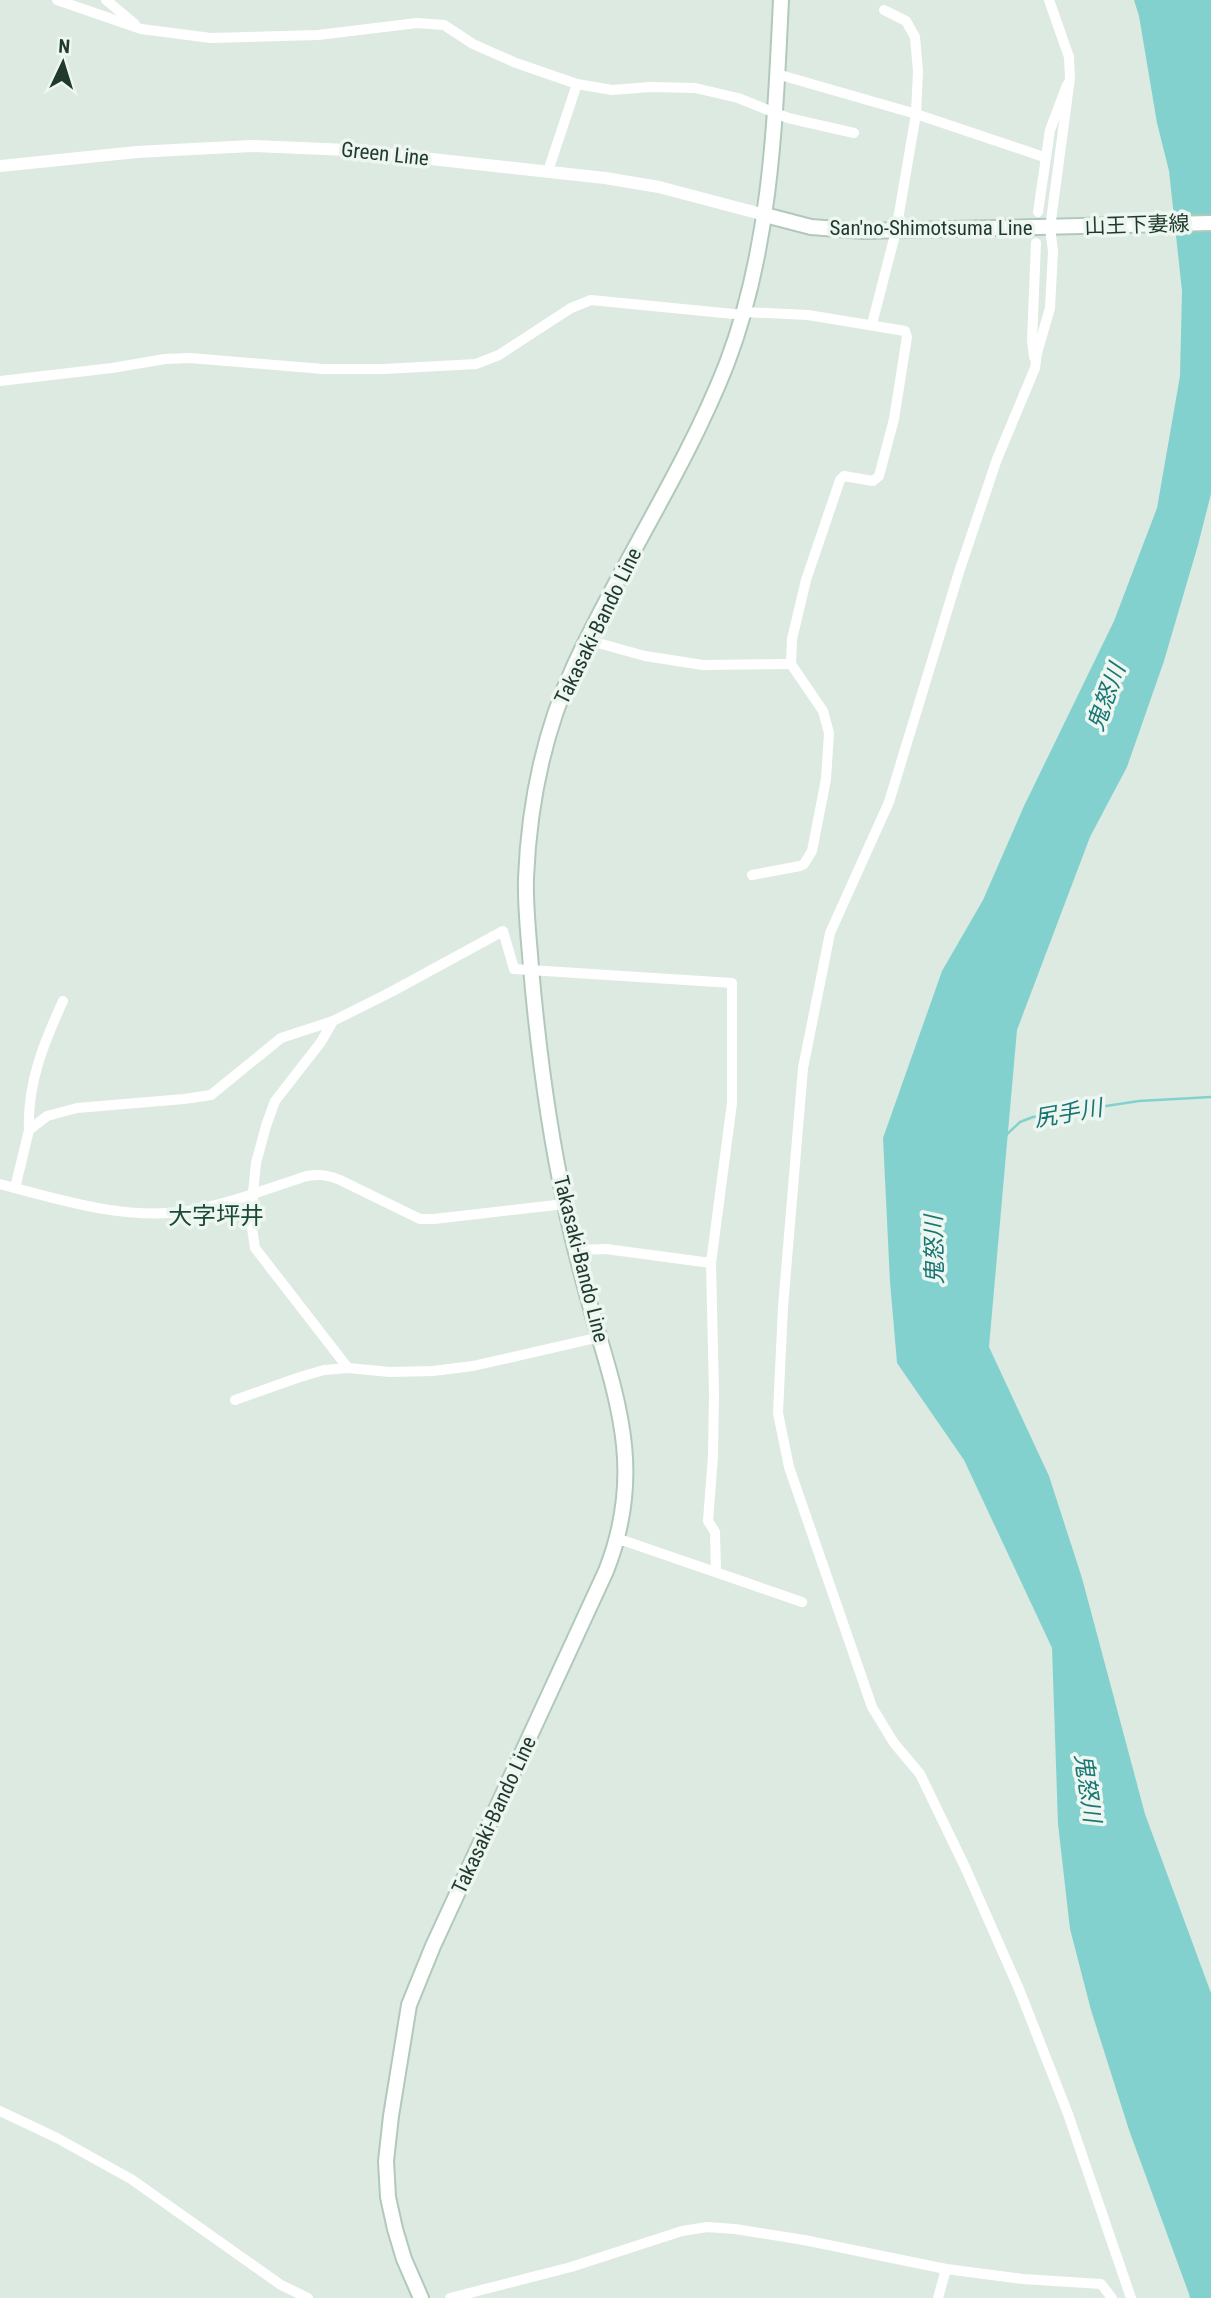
<svg xmlns="http://www.w3.org/2000/svg" width="1211" height="2298" font-family="'Roboto Condensed','Noto Sans JP',sans-serif">
<rect width="100%" height="100%" fill="#ddeae2"/>
<path fill="#83d1ce" d="M1134,0H1211V494L1198,545L1164,661L1127,767L1090,837L1017,1030L989,1347L1049,1476L1082,1578L1145,1814L1211,1993V2298H1190L1189,2294L1129,2130L1091,2010L1070,1929L1058,1824L1052,1648L964,1460L897,1363L890,1282L883,1138L942,971L983,900L1024,806L1114,621L1157,508L1180,376L1182,291L1169,171L1157,123L1139,16Z"/>
<g fill="none" stroke-linecap="round" stroke-linejoin="round">
<path stroke="#83d1ce" stroke-width="2.5" d="M1005,1136L1020,1122L1033,1117L1139,1101L1211,1097"/>
<g stroke="#b0c9bb" stroke-width="18">
<g id="secondary">
<path d="M765,215L811,227L863,231L1211,223"/>
<path d="M421,2298L404,2259L395,2229L388,2197L386,2161L391,2116L409,2005L433,1946L606,1571C642,1480 622,1412 595,1323C584,1284 573,1244 565,1204C548,1126 538,1048 531,968C529,938 525,908 526,878C529,804 544,731 575,664C622,562 686,468 727,363C771,247 775,123 781,0"/>
</g>
</g>
<g stroke="#fff" stroke-width="10">
<path d="M57,0L141,29L211,38L318,35L417,23L444,25L473,44L516,63L577,84"/>
<path d="M106,0L135,24"/>
<path d="M1049,0L1069,57L1070,78L1050,228L1053,251L1050,308L1037,353L1035,368L997,459L959,572L889,802L830,933L803,1068L783,1307L778,1413L789,1467L872,1707L894,1743L920,1774L965,1867L1019,1989L1068,2114L1131,2298"/>
<path d="M777,74L916,114L1044,157"/>
<path d="M548,171L577,84L612,90L650,87L695,88L738,98L788,118L854,133"/>
<path d="M1038,212L1050,130L1067,85"/>
<path d="M744,312L808,315L905,331L907,337L894,419L879,476L873,481L844,476L840,480L806,580L792,639L791,664L823,711L829,733L826,779L812,851L804,864L800,866L752,875"/>
<path d="M872,324L896,231L916,114L918,71L915,37L906,21L884,10"/>
<path d="M1034,357L1032,340L1036,243"/>
<path d="M0,381L112,368L165,359L190,358L323,369H384L476,364L499,355L571,308L591,300L744,315"/>
<path d="M587,640L645,656L703,665L791,664"/>
<path d="M29,1130C27,1084 44,1042 63,1001"/>
<path d="M0,1184C60,1200 127,1221 189,1211C229,1204 269,1188 307,1176C320,1174 328,1175 340,1180L420,1219H434L565,1204"/>
<path d="M15,1188L29,1130L47,1116L77,1108L184,1099L211,1095L281,1038L333,1021"/>
<path d="M711,1263L714,1393L713,1456L708,1521L715,1532L716,1571"/>
<path d="M348,1368L255,1248L252,1228L253,1193L256,1163L266,1126L275,1101L321,1042L333,1021L391,992L503,931L514,969L732,983V1103L711,1263L606,1249L576,1250"/>
<path d="M235,1400L300,1377L324,1370L348,1368L390,1372L433,1371L473,1366L600,1337"/>
<path d="M617,1541H625L802,1602"/>
<path d="M0,2111L57,2138L131,2179L281,2285L308,2298"/>
<path d="M450,2298L571,2267L682,2231L707,2227L735,2229L804,2240L946,2269L1023,2279L1101,2284L1112,2298"/>
<path d="M938,2298L946,2269"/>
</g>
<path stroke="#fff" stroke-width="12" d="M0,166L137,152L193,149L252,146L349,150L605,178L659,187L765,215"/>
<use href="#secondary" stroke="#fff" stroke-width="14"/>
</g>
<g text-anchor="middle" stroke-width="7" stroke-linejoin="round" paint-order="stroke">
<g font-size="21" fill="#1f392d" stroke="#edf6f0">
<text transform="translate(385 154) rotate(6)" y="7">Green Line</text>
<text transform="translate(1137 225) rotate(-2)" y="7">山王下妻線</text>
<text x="931" y="235">San'no-Shimotsuma Line</text>
<text transform="translate(598 626) rotate(-64)" y="7">Takasaki-Bando Line</text>
<text transform="translate(581 1259) rotate(76)" y="7">Takasaki-Bando Line</text>
<text transform="translate(494 1815) rotate(-65)" y="7">Takasaki-Bando Line</text>
</g>
<g font-size="23" font-style="italic" fill="#187573" stroke="#edf6f0">
<text transform="translate(1106 697) rotate(-70)" y="8">鬼怒川</text>
<text transform="translate(1068 1113) rotate(-10)" y="8">尻手川</text>
<text transform="translate(934 1250) rotate(-91)" y="8">鬼怒川</text>
<text transform="translate(1088 1788) rotate(82)" y="8">鬼怒川</text>
</g>
<g font-size="24" fill="#1b4b36" stroke="#edf6f0">
<text x="216" y="1224">大字坪井</text>
</g>
</g>
<g transform="translate(63 63) rotate(4)" stroke="#edf6f0" stroke-width="5" paint-order="stroke">
<path d="M0-5L12 26L0 18L-12 26Z" fill="#1f392d"/>
<text y="-10" font-size="19" font-weight="bold" text-anchor="middle" fill="#1f392d">N</text>
</g>
</svg>
